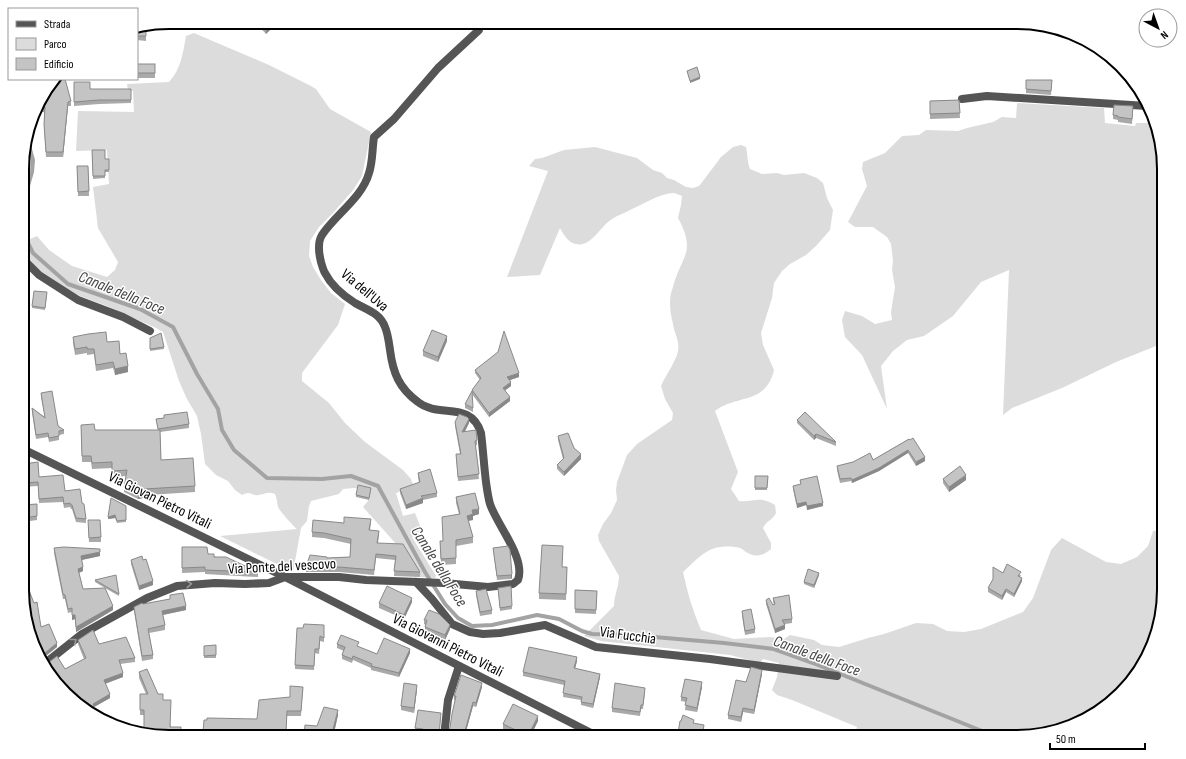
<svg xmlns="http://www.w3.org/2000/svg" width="1186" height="759" font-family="'Sofia Sans Condensed',sans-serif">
<rect width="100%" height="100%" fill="#fff"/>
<g fill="#dcdcdc">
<path d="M194,33L269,65L309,85L316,89L330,109L371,132L362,176L354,189L333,213L319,227L310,241L309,256L313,267L321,280L331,293L345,304L338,325L302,373V381L329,403L345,423L365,442L403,470L411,479L414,487L396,493L403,516L415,513L422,531L412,537L436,576L435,578L420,577L415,565L363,507L368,501V489L353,488L343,489L339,494L311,501L309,506L307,521L301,528L293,572L220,536L297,529C294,527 279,510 278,507C277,503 277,498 275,494C268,491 265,494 258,495C254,496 252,493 248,493C246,493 244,494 242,495L235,490L228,481L216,475L205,464L201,434L197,416L187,399L179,381L163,332L156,328L107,306L72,293L42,274L28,258L23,250V242L37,236L49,250L72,266L107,277L115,270L118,262L98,228L93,187L109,184L107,150L76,151L78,111L134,112L133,91H128L127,84L169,82C181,69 183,53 186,36Z"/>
<path d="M1017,103L1104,108L1105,123L1135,126L1136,123H1153L1164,160V341L1156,346L1116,362L1062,388L1012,408L1003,415L1009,270L981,282L953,316L924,336L907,340L893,351L881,366L887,409L862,355L845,337L842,320L845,311L862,316L875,324L892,320L891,312L895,287L892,270L893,261L891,244L887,237L873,227H855L848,222L867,186L862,169L863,162L885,153L902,136L919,135L926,130L958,131L967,128L993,122L1002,117L1016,118Z"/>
<path d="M741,145L746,147C748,155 747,162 750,169L762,174L777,173L784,175L804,173L817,178L823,183L827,198L833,210L830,230L816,246L806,255L790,264L782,271L774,283L772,298L761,333L763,345L774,370C766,405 736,394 715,411L738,472L731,489L739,501C753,503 760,495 775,505L776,513C772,521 767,520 763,528L771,543V549C764,555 757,558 748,553C745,552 743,549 740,548C734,546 722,546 715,548C702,552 693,563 683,572C687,592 693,611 701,630L734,639L770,637L784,639L790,635L814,640L822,645L839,647L868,638L884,634L916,623L933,624L947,631L964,632L981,629L1023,612L1033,598L1051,550L1062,538L1106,562L1121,564L1137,557L1148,546L1153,531L1164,530V599L1156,637L1139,672L1090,717L1026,737H854L857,727L792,700L777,695L772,690L777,677L779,663L763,659L760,663L730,655L601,641L584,636L614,606C614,596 619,586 619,576L599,541L598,535L603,524L611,513L617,500L616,490L617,482L627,455L637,444L672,420L673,413L665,399L661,386C665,377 677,359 678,351C680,341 674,333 673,324C671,317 670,309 670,302C670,297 671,292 673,287C681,256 697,253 678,218L681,205L682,196C679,195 676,193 673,193C658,194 644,204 630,210C623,214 615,216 608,222C601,228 592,242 583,244C571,247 564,236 560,228L540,275L507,277L548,171L529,166L535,159L542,158L564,150L595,147L637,158L653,170L662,173L667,178L674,180L686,187L693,188L699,186L703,181L721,157L733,147Z"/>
</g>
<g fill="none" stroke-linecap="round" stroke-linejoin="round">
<g stroke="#a3a3a3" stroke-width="4">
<path d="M23,203L32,172L33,160L28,142L26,140"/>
<path d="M27,241L33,253L68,284L140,309L173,327L197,374L218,409L222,430L234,450L267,478L322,479L351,476L378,486L425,572L445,604L458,618L472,626L492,625L537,615L559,619L582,631L592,634L631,635L724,643L774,649L813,663L997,737"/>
</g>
<g stroke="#555" stroke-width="8">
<path d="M962,99L987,96L1147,106"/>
<path d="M23,257L26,262L39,275L78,300L123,317L150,331"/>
<path d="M23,449L285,577L599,737"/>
<path d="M416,582L432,599L452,624L470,632L483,634L500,633L545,625L596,647L710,659L837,676"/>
<path d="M43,665L82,634L147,598L177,586L215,583L245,584L269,583L285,577H339L366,580L444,583L488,587L513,584L518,580C526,558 497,525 490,504C488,497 487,489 486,482C484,466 483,449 481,433C471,400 439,419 418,402C399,388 393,373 390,350C389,343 388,334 385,327C380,313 367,310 355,303C344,296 331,285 325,273C323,270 322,265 321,262C319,254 317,243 322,235C336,214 362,198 369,173C373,161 372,149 374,137L394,119L438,68L479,30L480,22"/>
<path d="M444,737L448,700L459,666"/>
</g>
</g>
<g fill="#a9a9a9">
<path d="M169,22H178V26L153,25Z"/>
<path d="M255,22H278L266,34Z"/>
<path d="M146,27V41L137,40V28Z"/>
<rect x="137" y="64" width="18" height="14"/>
<path d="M56,79L71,101V106H68L63,157H46L44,128V112H42V101H39Z"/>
<path d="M1026,80H1052L1051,95L1026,93Z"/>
<path d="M74,82L90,89H131V103L99,104L74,106Z"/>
<path d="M959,100L960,118L930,119V101Z"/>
<path d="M1133,111L1132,124L1118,122V120L1113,119V115Z"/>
<path d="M92,150L105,159L109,170V172H105V178L93,179Z"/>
<path d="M77,166H88L89,196H78Z"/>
<path d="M23,260L30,267V273L23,274Z"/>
<path d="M47,294L45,310L32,308V306Z"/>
<path d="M73,337L107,342L120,354L128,372L115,375L113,368L96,371L94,354L87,355V353L75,355L73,343Z"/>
<path d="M150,338L164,347V349L150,351Z"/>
<path d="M447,341L438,362L423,356V351Z"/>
<path d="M475,370L519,377L510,380L511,386L505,390L510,401L489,417L472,394V390L480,380L475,373Z"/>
<path d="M41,393L58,426L64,430V434L59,435V440L49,442L48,437L36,439L32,412V408L45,417L41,397Z"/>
<path d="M465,404L473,408V412L465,408Z"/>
<path d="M164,415L189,424V428L160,432L161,460L195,486V492L148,495V497L138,499L124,492V487L126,476L112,477V468L92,469L91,462H82L81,430H158L156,419L164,418Z"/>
<path d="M797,420L836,442V446L816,438L814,440L797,423Z"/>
<path d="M455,422L469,423L465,432L477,440V445H475L479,479L458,481L456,454H460L455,426Z"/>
<path d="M558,436L574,448L581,459L564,476L557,469V465L563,459L558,440Z"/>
<path d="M909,439L925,461L916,466L908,453L879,471L852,483L851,481L840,483L837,470V466L853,462L873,460Z"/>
<path d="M23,464L39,477L65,491L82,503L86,519V523L76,522L72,509H71L70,507L64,508L63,502L39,503L38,486L23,487Z"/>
<path d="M418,473L437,493V497L423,500V503L406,509L400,493V489L419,483L418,477Z"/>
<path d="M755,476H768L767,490H755Z"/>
<path d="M943,479L966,480L949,492L943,483Z"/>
<path d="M800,480L823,506L807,510L806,505L797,508L793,489V486L801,484Z"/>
<path d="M371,490L369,500L356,497V495Z"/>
<path d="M456,497L479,514L473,516V520L468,521L473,537V543L456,546V564L441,565L440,541H443L459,514L456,503Z"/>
<path d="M37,504V520L23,522V505Z"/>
<path d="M126,506V522L117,523L115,518L108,519Z"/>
<path d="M344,523H371L370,530L379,535L378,543L420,572V577L394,576L395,560L376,558L374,575L339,572H306V567L327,558L350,557L351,544L324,538L312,537V532Z"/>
<path d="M88,525L101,537V542H89Z"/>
<path d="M508,546L512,578L511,579L497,580L493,548Z"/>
<path d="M182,547L208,554L258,572V577L205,574V572L182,573Z"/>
<path d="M54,548L100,556L82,560L83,571L79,573L83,589L105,588L95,582V580L119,594V596L105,588L113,610L76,632L75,619L72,620V612L68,613L65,599H63L54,553Z"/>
<path d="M563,553L562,567H567L566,600L539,599V593Z"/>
<path d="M131,560L153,585L139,590L131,564Z"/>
<path d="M1003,573L1021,575L1020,577L1022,581L1014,597L1006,592L1002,600L988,592V588Z"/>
<path d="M819,575L814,588L804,584V582Z"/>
<path d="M498,588L512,606V609L500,611Z"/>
<path d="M575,590L597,591L596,614L575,613Z"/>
<path d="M476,591L492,610V614L480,616L476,595Z"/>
<path d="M170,595L186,610L163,615L165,625V630L149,633L153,655V659L142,661L134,611V607L143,604L170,599Z"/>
<path d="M773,598L792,619V623L785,624V629L775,633L766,604V600L773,605L774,604L773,602Z"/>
<path d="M412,602L404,619L379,608V603Z"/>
<path d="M742,611L755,629V633L745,635L742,615Z"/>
<path d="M424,620L450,629L445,640L425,632V627L426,625L424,624Z"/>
<path d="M324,625V642L320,641L319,654L315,653L314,670L295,669V665L303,628Z"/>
<path d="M78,640L99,644L135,658V662L120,664L123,677L105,684L110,698L94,707V710L65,669L84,659L78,644Z"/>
<path d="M337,644L359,646L358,647L377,654L410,653L399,677L371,670V668L353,660L352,663L342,659V655L344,651L337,648Z"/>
<path d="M216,645V658H204V646Z"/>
<path d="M577,661L575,669L600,677L593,708L581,705V700L563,697L564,685L523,676V672Z"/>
<path d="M139,672L163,700L171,727L181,737L144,715H140V694H146L139,678Z"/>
<path d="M762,674L754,714L743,712L741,722L728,719V715L746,682Z"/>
<path d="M303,687L301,716H287L286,732L304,735L317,726L338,715L333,737H203V732L257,719L290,697Z"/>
<path d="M482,687L476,707L473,706L466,731L449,733L455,700H454V696Z"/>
<path d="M702,687L697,712L685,710L686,702L681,701V697Z"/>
<path d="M417,689L414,713L401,710V706Z"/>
<path d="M645,692L643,709H641L640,716L612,712V708Z"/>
<path d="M441,718L422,733L415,732V728Z"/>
<path d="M538,721L530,737H521L503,729V724Z"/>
<path d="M694,723L704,729L703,737H678V733Z"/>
</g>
<g fill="#898989">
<path d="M274,22H278L266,34V30Z"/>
<path d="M700,77V79L690,83V81Z"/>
<path d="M68,102V106L63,157V152Z"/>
<path d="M447,336V341L438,362V357Z"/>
<path d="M128,366V372L115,375V369Z"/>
<path d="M519,373V377L507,381V377Z"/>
<path d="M511,382V386L503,392V388Z"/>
<path d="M510,397V401L489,417V413Z"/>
<path d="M469,419V423L462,436V432Z"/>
<path d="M816,434V438L814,440V436Z"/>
<path d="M908,450V453L879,471L852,483V480Z"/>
<path d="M581,454V459L564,476V472Z"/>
<path d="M925,457V461L916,466V462Z"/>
<path d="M966,475V480L949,492V487Z"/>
<path d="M148,491V497L138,499V493Z"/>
<path d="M423,498V503L406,509V505Z"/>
<path d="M806,502V505L797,508V504Z"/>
<path d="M823,503V506L807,510V506Z"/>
<path d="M479,509V514L473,516V520L467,521V516L472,510Z"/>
<path d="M115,515V518L108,519V517Z"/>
<path d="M100,552V556L81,560V556Z"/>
<path d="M83,567V571L78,573V569Z"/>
<path d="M819,573V575L814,588V585Z"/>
<path d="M512,574V578L511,579V575Z"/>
<path d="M1022,578V581L1014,597V594Z"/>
<path d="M153,581V585L139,590V586Z"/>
<path d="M1006,589V592L1002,600V596Z"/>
<path d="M412,598V602L404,619V615Z"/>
<path d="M113,606V610L76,632V627Z"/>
<path d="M186,606V610L162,615V611Z"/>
<path d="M72,615H75V619L72,620Z"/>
<path d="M450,625V629L445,640V635Z"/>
<path d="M785,625V629L775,633V629Z"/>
<path d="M57,643V647L41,660L40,657Z"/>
<path d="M410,649V653L399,677V673Z"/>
<path d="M577,657V661L574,672V668Z"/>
<path d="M762,670V674L754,714V710Z"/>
<path d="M123,673V677L104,684V680Z"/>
<path d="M600,674V677L593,708V704Z"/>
<path d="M702,682V687L697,712V708Z"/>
<path d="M482,683V687L476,707V703Z"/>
<path d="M417,685V689L414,713V708Z"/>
<path d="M110,694V698L94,707V710L90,713L87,711L93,704Z"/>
<path d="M473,702V706L465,735V731Z"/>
<path d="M743,708V712L741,722V717Z"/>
<path d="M338,710V715L333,737H331Z"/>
<path d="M538,716V721L530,737H528Z"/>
</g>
<g fill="#c4c4c4" stroke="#898989">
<path d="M258,22H274L266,30Z"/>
<path d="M146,27V36H137V28Z"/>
<rect x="137" y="64" width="18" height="9"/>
<path d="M697,67L700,77L690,81L687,71Z"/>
<path d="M56,79H65L71,101L68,102L63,152H46L44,124L45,107L42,108V98Z"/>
<path d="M1026,80H1052L1051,91L1026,89Z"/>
<path d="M74,82H90V89H131V100H99L74,102Z"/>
<path d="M959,100L960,113L930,114V101Z"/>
<path d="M1114,105L1133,106L1132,119L1118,117V116L1113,115Z"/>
<path d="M92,150H105V159H109V170H105V176H93Z"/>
<path d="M77,166H88L89,191L78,192Z"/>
<path d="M23,175H26L23,191Z"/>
<path d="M23,260L30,267L23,268Z"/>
<path d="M34,291L47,292L45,308L32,306Z"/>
<path d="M432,330L447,336L438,357L423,351Z"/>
<path d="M504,331L519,373L507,377L511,382L503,388L510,397L489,413L472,390L481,378L475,370L498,352Z"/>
<path d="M106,332L107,342L119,341L120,354L126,353L128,366L115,369L113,362L96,365L94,349H87V347L75,349L73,337L88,334Z"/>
<path d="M161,333L164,347L150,349V338Z"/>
<path d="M52,391L58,426L64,430L59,431V436L49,438L48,433L36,435L32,408L45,418L41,393Z"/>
<path d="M472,391L473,408L465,404Z"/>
<path d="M187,412L189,424L158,429L156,419L164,418V415Z"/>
<path d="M805,412L836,442L816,434L814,436L797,420Z"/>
<path d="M459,414L467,417L469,419L462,432L476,430L477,440L475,441L479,474L458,477L456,454H461L455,422Z"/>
<path d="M94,424L95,430H160L161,460L193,458L195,486L144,489L148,491L138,493L124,487L127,470L112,471V462L92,463L91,456H82L81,425Z"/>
<path d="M568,433L574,448L581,454L564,472L557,465L564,458L558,436Z"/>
<path d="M913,438L925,457L916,462L908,450L879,468L852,480L851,478L840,479L837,466L853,462L870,453L873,460L909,439L910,440Z"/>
<path d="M38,462L39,477L63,475L65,491L80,489L82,503L84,504L86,519L76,518L72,505H71L70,503L64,504L63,497L39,499L38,482L23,483V464Z"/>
<path d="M960,466L966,475L949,487L943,479Z"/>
<path d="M430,469L437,493L421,496L423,498L406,505L400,489L420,482L418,473Z"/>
<path d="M755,476H768L767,488H755Z"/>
<path d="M817,476L823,503L807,506L806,502L797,504L793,486L801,484L800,480Z"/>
<path d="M358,485L371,488L369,498L356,495Z"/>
<path d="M475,493L479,509L472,510L473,514L467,516L473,537L456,540V558L441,559L440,541H443L442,517L460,514L456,497Z"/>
<path d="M111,498L126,506V520L117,521L115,515L108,517Z"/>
<path d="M37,504V516L23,518V505Z"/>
<path d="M344,517L371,519L369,530L379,531L377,543L403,544L420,572L394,571L396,556L376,554L374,570L339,567H306L310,555L327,557V558L350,557L351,539L324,533L312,532L313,520L344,523Z"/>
<path d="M88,520H100L101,537L89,538Z"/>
<path d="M542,545L563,546L562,567H567L566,594L539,593Z"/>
<path d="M508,546L510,550L512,574L511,575L497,576L493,548Z"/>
<path d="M64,547L100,549V552L81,556L83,567L78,569L83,589L105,588L113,606L76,627L75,615H72V608L68,609L65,595L63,594L54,548Z"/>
<path d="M182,547H207L208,554H214V557H226L258,572L205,570V567L182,568Z"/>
<path d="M142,556L143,560L146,559L153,581L139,586L131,560Z"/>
<path d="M1007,564L1021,572L1018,576L1022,578L1014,594L1006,589L1002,596L988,588L993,579V567L1003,573Z"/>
<path d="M808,569L819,573L814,585L804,582Z"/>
<path d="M116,575L119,594L95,580Z"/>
<path d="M387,586L412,598L404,615L379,603Z"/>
<path d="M511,586L512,606L500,608L498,588Z"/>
<path d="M28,588L34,603L37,602L41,627L49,624L57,643L40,657L23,609V590Z"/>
<path d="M486,589L492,610L480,612L476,591Z"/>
<path d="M575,590L597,591L596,610L575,609Z"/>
<path d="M183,593L186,606L162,611L165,625L148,629L153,655L142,656L134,607L142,603L143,604L170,599V595Z"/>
<path d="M789,595L792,619L782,620L785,625L775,629L766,600L769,598L773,605L775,604L773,598Z"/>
<path d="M751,609L755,629L745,631L742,611Z"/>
<path d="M429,610L439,614L450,625L445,635L425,627L427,620H424Z"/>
<path d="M304,624L324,625V638L320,636L319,649H315L314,666L295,665L297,628H303Z"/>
<path d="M93,630L99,644L126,637L135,658L119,660L123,673L104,680L110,694L93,704L94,706L87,711L44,666L57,656L65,669L86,658L78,640Z"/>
<path d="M341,635L359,642L357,646L377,654L384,638L410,649L399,673L371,666L372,664L353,656L352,659L342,655L345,647L337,644Z"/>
<path d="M216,645V655L204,656V646Z"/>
<path d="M529,647L577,657L574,668L600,674L593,704L581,702L582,697L563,693L565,681L523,672Z"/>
<path d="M751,667L762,670L754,710L743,708L741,717L728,715L736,680L746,682Z"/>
<path d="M147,669L158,694H163V700H171L170,727H181V737H169L147,733V732L145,733H144V710H140V694H148L139,672Z"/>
<path d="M461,675L482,683L476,703L473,702L465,731L487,737H447L449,733L452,714L456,696H454Z"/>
<path d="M685,679L702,682L697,708L685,705L687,698L681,697Z"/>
<path d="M404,683L417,685L414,708L401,706Z"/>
<path d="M615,683L645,688L643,705H641L640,712L612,708Z"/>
<path d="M290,686L303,687L301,711H287L286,732L304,735L305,725L317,726L324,707L338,710L331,737H218L206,736V732H203L204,720H207V718L257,719L259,700L290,697Z"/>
<path d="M513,704L538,716L528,736L503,724Z"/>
<path d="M418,710L441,713L439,735L441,737H421L423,729L415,728Z"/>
<path d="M683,715L694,720L693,723L704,725L702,737H689V734L678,733L680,721H681Z"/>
<path d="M492,734L505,737H491Z"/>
</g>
<defs><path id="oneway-chevron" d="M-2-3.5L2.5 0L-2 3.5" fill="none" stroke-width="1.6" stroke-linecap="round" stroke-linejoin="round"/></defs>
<g stroke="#999">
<use href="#oneway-chevron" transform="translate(189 584) rotate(-5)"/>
<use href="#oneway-chevron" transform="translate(74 641) rotate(-38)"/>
</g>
<g text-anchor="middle" stroke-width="3" stroke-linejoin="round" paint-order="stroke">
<g font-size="15" fill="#000" stroke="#fff">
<text transform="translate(365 290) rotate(40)" y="5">Via dell'Uva</text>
<text transform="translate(160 500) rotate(26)" y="5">Via Giovan Pietro Vitali</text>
<text transform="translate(282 566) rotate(-3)" y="5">Via Ponte del vescovo</text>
<text transform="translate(628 635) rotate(8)" y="5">Via Fucchia</text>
<text transform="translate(448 645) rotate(27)" y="5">Via Giovanni Pietro Vitali</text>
</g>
<g font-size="16" font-style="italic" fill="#444" stroke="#fff">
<text transform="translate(122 292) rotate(22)" y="6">Canale della Foce</text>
<text transform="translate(440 566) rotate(58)" y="6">Canale della Foce</text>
<text transform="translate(817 655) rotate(20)" y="6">Canale della Foce</text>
</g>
</g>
<path d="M0 0H1186V759H0ZM169 29H1017A140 140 0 0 1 1157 169V590A140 140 0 0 1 1017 730H169A140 140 0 0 1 29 590V169A140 140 0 0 1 169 29Z" fill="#fff" fill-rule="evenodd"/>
<path fill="none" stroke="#000" stroke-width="2" d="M169 29H1017A140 140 0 0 1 1157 169V590A140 140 0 0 1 1017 730H169A140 140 0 0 1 29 590V169A140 140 0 0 1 169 29Z"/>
<rect x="8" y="8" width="130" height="72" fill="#ffffff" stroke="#999999"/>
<rect x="16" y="21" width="20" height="6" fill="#555555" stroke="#999999"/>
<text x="44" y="28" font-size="12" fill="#000000">Strada</text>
<rect x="16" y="38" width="20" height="12" fill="#dcdcdc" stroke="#999999"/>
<text x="44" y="48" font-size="12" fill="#000000">Parco</text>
<rect x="16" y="58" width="20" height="12" fill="#c4c4c4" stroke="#999999"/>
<text x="44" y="68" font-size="12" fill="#000000">Edificio</text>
<g transform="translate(1158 28) rotate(139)"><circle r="19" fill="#ffffff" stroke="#999999"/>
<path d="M0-3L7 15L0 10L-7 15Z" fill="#000000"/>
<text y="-6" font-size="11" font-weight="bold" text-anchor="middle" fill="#000000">N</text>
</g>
<path d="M1050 743v6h95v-6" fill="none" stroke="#000000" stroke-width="2"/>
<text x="1056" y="743" font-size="12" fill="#000000" stroke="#ffffff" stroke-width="3" paint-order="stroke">50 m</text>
</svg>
